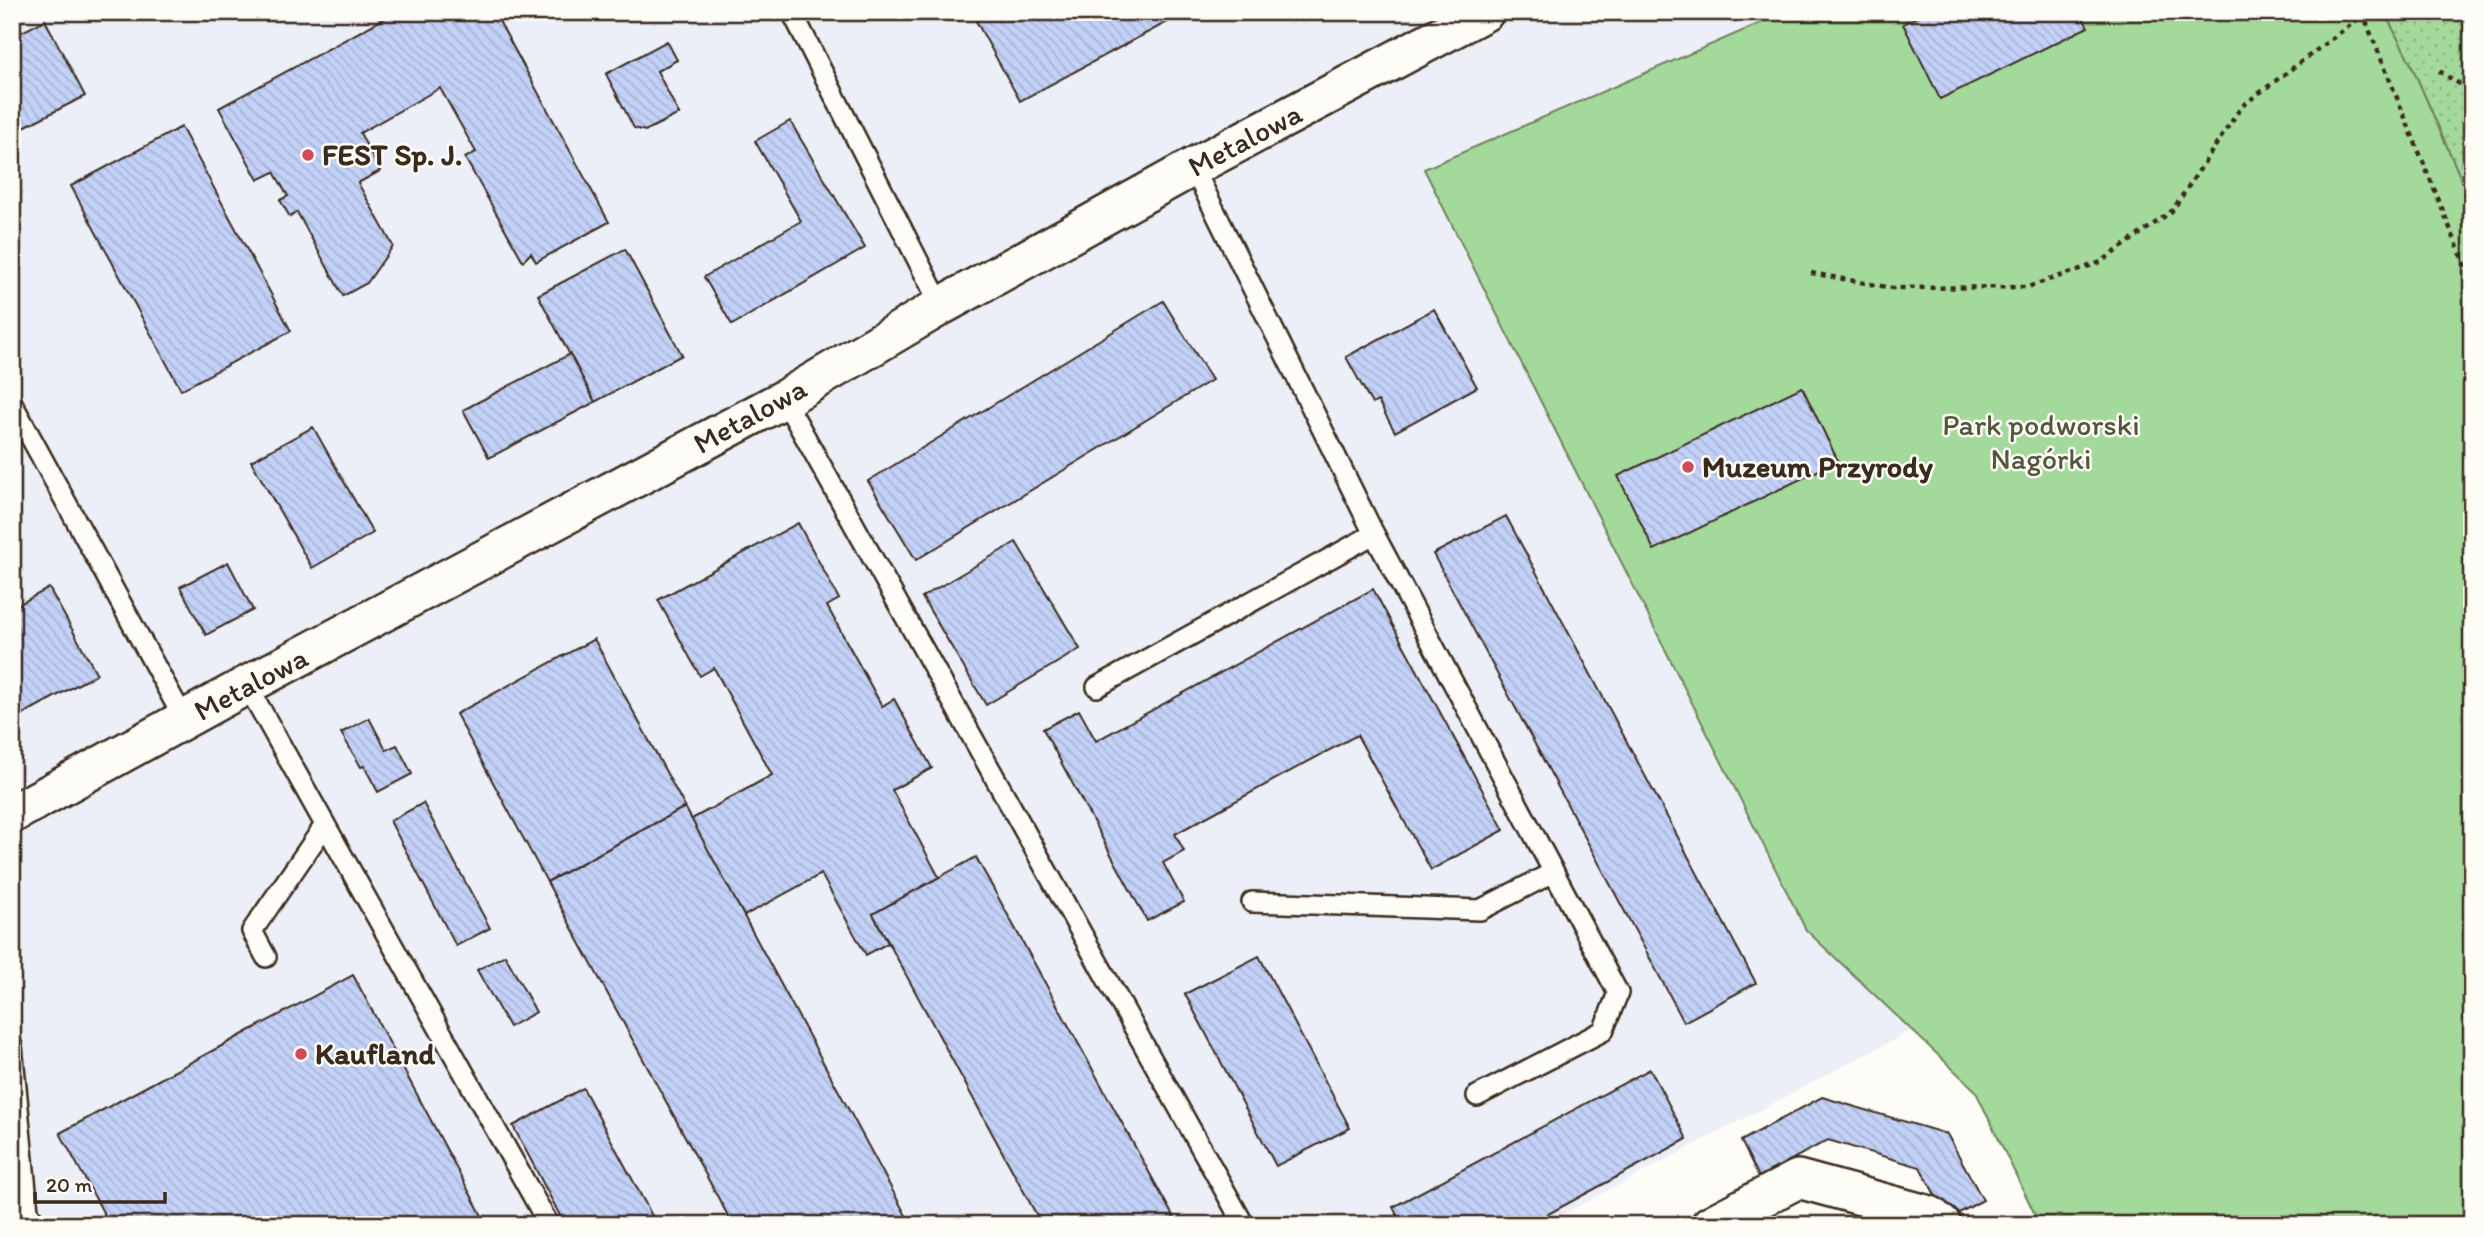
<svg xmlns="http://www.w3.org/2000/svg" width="2484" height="1237" font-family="Itim,sans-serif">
<defs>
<pattern id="grass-dots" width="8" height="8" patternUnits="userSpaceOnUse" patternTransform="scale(1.75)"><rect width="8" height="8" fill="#a4d99c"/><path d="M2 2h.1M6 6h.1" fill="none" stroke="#8eba86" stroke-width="1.8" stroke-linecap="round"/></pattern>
<pattern id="building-back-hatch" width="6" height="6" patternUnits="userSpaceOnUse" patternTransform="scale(1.75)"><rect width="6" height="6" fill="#c3d1f8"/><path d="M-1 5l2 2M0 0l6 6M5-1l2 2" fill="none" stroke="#a8b4d4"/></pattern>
</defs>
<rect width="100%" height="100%" fill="#fdfcf7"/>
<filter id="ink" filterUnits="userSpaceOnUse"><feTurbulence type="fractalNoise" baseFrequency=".0143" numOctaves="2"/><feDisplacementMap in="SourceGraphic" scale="14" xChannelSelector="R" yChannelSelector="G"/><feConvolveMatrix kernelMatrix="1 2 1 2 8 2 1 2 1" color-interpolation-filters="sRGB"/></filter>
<g filter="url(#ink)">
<path fill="#eceff7" d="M12,12H1785L1424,169L1806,930L1912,1030L1543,1225H12Z"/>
<path fill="url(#grass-dots)" stroke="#70825d" stroke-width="2" d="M2384,12H2472V204L2410,62Z"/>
<path fill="#a4d99c" stroke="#70825d" stroke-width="2" d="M1786,12H2384L2410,62L2472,204V1225H2040L1975,1090L1806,930L1424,169Z"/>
<g fill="url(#building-back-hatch)" stroke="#3b2a1e" stroke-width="2">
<path d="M396,12H494L609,222L536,262L531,253L523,261L465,158L476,152L440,88L360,133L380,171L358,183L393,246L367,283L343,296L297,212L290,217L280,200L288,196L274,172L258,180L219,108Z"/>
<path d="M994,12H1186L1020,101L976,21Z"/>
<path d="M1926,12H2080L2088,27L1940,99L1903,24Z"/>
<path d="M45,20L85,96L12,133V37Z"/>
<path d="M667,41L677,60L657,71L679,114L645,131L634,128L606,74Z"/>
<path d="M790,121L865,248L732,325L704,277L801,221L755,141Z"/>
<path d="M181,127L291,331L181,390L71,186Z"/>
<path d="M625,249L682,355L595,402L538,295Z"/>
<path d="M1163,301L1212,380L916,560L868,481Z"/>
<path d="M1434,309L1477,387L1395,432L1378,401L1372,404L1346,357Z"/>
<path d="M570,354L595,402L489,458L463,410Z"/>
<path d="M1802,387L1838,461L1654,550L1618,476Z"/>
<path d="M313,427L373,533L312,568L251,461Z"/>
<path d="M1506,516L1756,983L1684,1022L1433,554Z"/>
<path d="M798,523L839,599L827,606L882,706L894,699L932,768L892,790L939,877L873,914L888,943L866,955L821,874L744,916L690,820L772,775L714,668L700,676L658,600Z"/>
<path d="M1016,542L1080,649L986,705L922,597Z"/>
<path d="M228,562L253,610L206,635L180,587Z"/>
<path d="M49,588L97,674L12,720V608Z"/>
<path d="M1373,589L1504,830L1431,870L1357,735L1175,834L1184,851L1163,863L1184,902L1147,921L1043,729L1079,710L1096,741Z"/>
<path d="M594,639L685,807L547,882L456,714Z"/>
<path d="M369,718L386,750L397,745L412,774L378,792L364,766L361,767L341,733Z"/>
<path d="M423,803L490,928L456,946L390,821Z"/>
<path d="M685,807L909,1221L902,1225H733L547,882Z"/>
<path d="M976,857L1178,1225H1042L873,914Z"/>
<path d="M505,955L536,1012L509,1027L477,970Z"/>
<path d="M1259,956L1350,1128L1276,1166L1185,994Z"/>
<path d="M353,975L487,1225H110L60,1133Z"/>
<path d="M1650,1069L1687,1139L1528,1225H1402L1393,1207Z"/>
<path d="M583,1088L657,1225H565L513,1126Z"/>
<path d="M1822,1097L1947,1134L1983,1200L1948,1219L1920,1167L1828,1140L1759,1177L1741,1141Z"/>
</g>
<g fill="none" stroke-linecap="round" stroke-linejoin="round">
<g stroke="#3b2a1e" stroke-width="24">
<g id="lane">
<path d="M792,12L941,306"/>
<path d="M1193,167L1374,534L1618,993L1603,1031L1477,1096"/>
<path d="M784,399L1244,1225"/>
<path d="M12,403L184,719"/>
<path d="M247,685L549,1225"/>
<path d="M1097,687L1374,534"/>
<path d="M1252,902L1480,910L1554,872"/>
<path d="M266,957L252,931L325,825"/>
<path d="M12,1046L28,1211L36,1225"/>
</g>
</g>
<g stroke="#3b2a1e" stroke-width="42">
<g id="street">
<path d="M12,814L247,685L784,399L941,306L1193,167L1485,12"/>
<path d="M1710,1225L1798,1179L1930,1215L1942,1225"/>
</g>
</g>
<g stroke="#3b2a1e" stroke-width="4.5" stroke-dasharray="5 5" stroke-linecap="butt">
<path d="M2362,12L2472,282"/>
<path d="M2439,71L2472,92"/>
<path d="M1811,273L1892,288L2028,287L2101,262L2172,211L2242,106L2362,16"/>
</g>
<use href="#lane" stroke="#fdfcf7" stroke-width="19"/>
<use href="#street" stroke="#fdfcf7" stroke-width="37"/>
</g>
</g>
<g fill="#d1495b" stroke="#fdfcf7" stroke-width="2.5">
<circle cx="308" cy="155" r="7"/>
<circle cx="1688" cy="467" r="7"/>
<circle cx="301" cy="1054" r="7"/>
</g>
<g text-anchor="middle" stroke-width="5" stroke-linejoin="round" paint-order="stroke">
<g font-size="30" fill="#3b2a1e" stroke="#fdfcf7">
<text transform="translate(1245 140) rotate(-28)" y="10">Metalowa</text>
<text transform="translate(750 416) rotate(-29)" y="10">Metalowa</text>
<text transform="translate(251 684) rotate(-28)" y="10">Metalowa</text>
</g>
<g font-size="30" font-weight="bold" fill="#3b2a1e" stroke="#fdfcf7" text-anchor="start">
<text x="322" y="165">FEST Sp. J.</text>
<text x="1702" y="477">Muzeum Przyrody</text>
<text x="315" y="1064">Kaufland</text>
</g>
<g font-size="30" fill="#55563e" stroke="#fdfcf7">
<text x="2041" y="435">Park podworski<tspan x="2041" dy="34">Nagórki</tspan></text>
</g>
</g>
<rect width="2484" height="1237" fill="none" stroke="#fdfcf7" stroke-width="42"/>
<rect x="21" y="21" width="2442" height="1195" fill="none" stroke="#3b2a1e" stroke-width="2.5" filter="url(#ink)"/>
<path d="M35 1192v10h130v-10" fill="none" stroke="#3b2a1e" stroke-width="3.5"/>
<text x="46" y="1192" font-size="21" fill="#3b2a1e" stroke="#fdfcf7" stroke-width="5" paint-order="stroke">20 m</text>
</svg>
